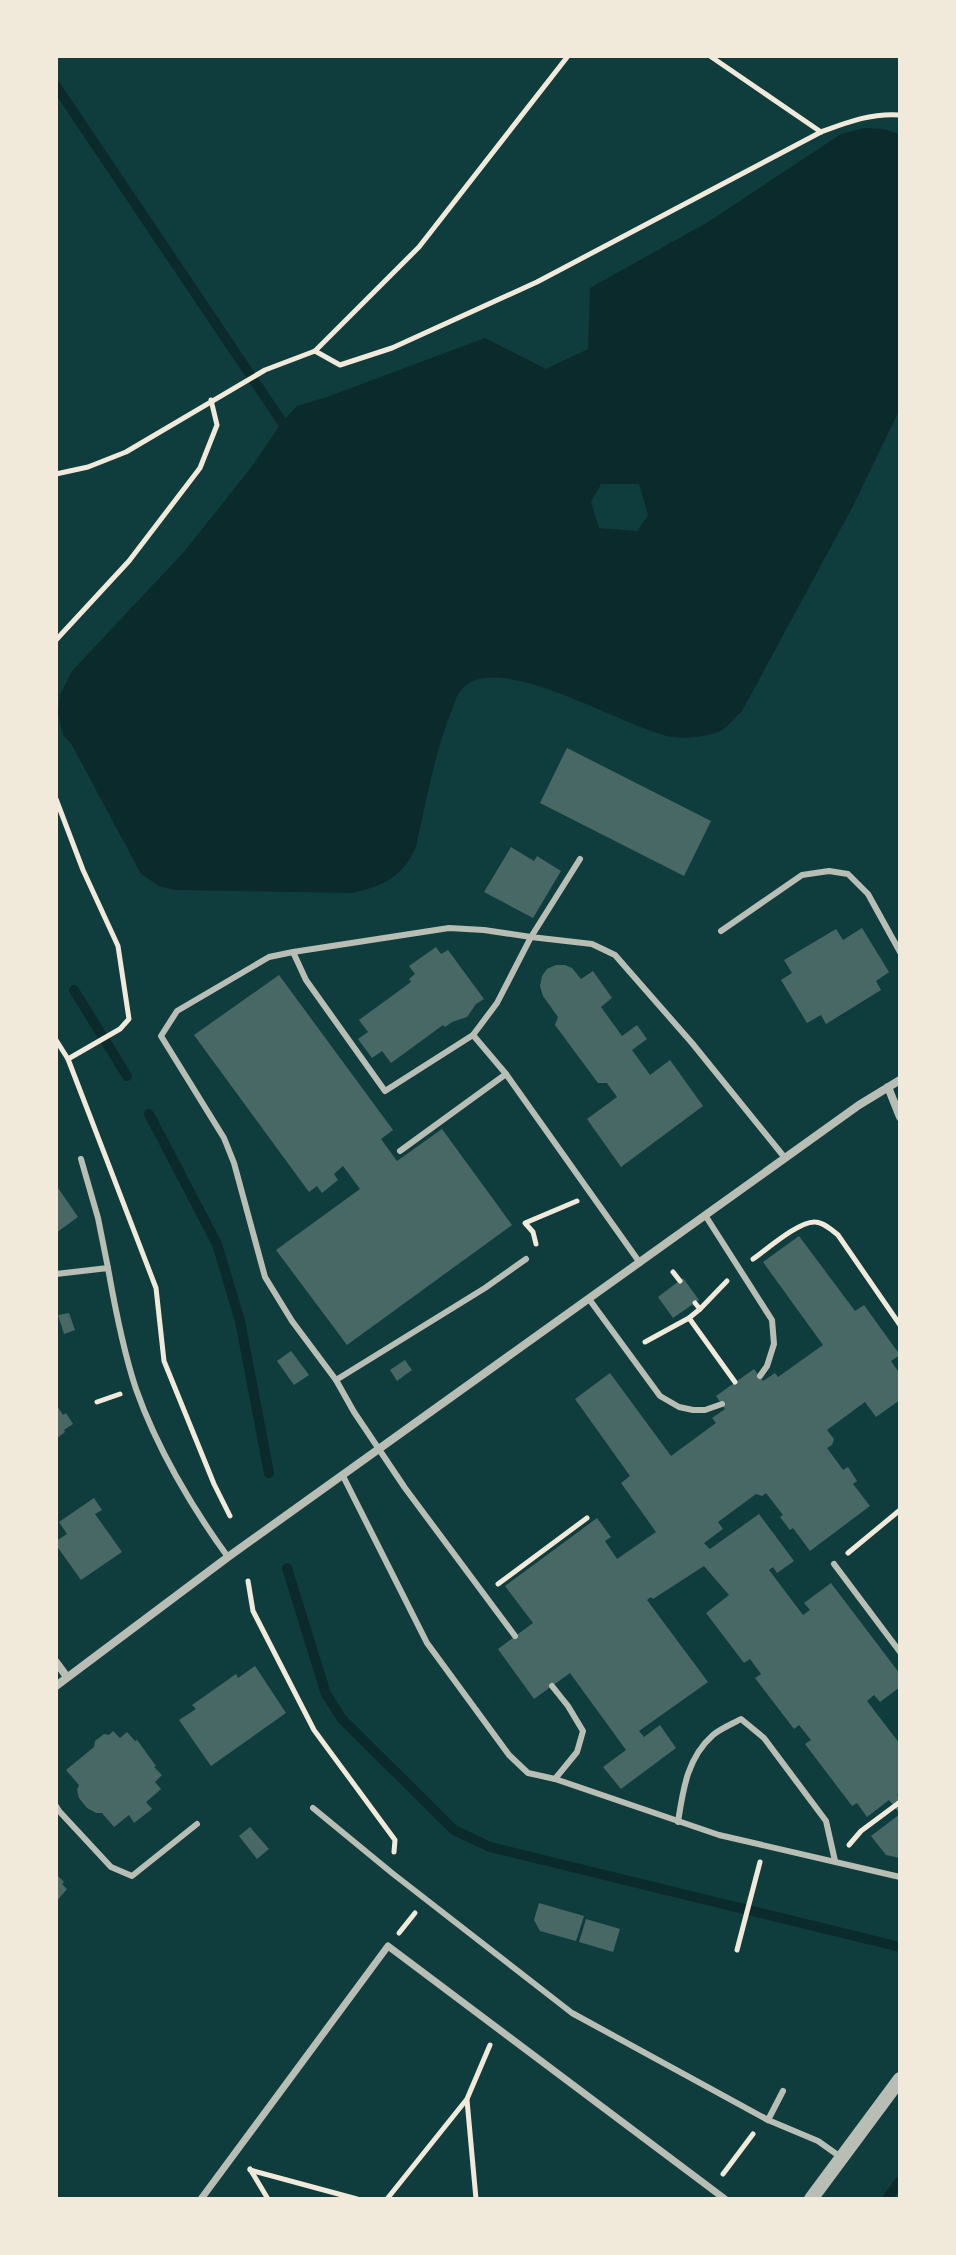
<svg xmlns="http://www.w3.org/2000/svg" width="956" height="2255" font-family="Overpass,sans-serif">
<rect width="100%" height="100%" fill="#0f3d3e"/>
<path fill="#0a2a2b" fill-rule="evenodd" d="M864,128L883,129L900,134V409L852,508L742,711C735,717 728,727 720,731C707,737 686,739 672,737C625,729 496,647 461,690C456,696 454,705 451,712C434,755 426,802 416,847C402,878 383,886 352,893L175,890L159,886L141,874L72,745L63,735L58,714L60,695L72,671L183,553L250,469L282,422L297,406L330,396L485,338L546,369L588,349L590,288L708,222L841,134ZM601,484H639L648,515L637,531L599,528L591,502Z"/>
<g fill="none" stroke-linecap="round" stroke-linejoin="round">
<g stroke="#0a2a2b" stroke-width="10">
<path d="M56,86L282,422"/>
<path d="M74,990L127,1076"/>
<path d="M149,1114L217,1244L240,1321L269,1473"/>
<path d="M287,1568L326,1694L342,1719L454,1830L490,1847L900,1947"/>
<path d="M887,2199L900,2181"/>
</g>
</g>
<g fill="#486865">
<path d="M567,748L711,821L684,876L540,803Z"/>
<path d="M511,847L534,861L537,856L561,871L533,918L484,892Z"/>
<path d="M862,928L889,972L876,981L881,990L826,1024L821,1015L807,1023L781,980L792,973L784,960L836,929L843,940Z"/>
<path d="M436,947L441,954L448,950L484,999L476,1004L467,1017L452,1022L445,1027L443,1025L391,1063L382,1051L372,1058L358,1039L368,1032L359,1020L411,982L409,979L415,974L409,966Z"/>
<path d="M556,965H565L572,968L581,979L593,971L612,998L601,1007L622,1036L637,1025L647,1039L632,1050L650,1075L670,1060L703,1106L621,1167L587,1119L617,1097L607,1083H598L555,1025L558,1017L543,996L540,986L542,976L547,969Z"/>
<path d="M279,975L393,1130L381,1139L397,1161L442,1129L512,1225L347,1345L276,1250L360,1189L343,1166L334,1174L338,1180L322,1193L317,1186L309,1192L194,1035Z"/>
<path d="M56,1185L78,1217L56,1233Z"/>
<path d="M799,1236L855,1311L864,1305L900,1355L891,1361L900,1374V1400L876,1417L865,1402L827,1430L834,1439L832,1445L827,1448L843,1470L848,1467L857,1481L853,1484L870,1506L810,1551L793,1528L790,1530L780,1517L783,1515L766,1493L762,1496L756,1494L718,1522L723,1529L704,1543L710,1549L759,1514L794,1561L777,1573L773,1567L769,1570L803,1615L810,1610L804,1603L831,1583L900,1674V1687L880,1702L874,1695L867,1701L900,1744V1792L897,1795L900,1799V1858L886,1855L871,1836L900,1814L889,1800L867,1817L857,1803L852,1806L805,1744L811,1740L799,1725L794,1729L755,1678L761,1674L750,1659L744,1663L706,1613L729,1595L704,1566L653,1599L651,1597L647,1600L708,1682L639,1731L644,1737L660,1725L676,1748L621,1789L603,1767L626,1750L570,1673L534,1699L498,1649L533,1623L505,1586L597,1518L611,1537L605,1541L617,1559L656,1532L621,1483L630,1476L575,1399L610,1373L671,1456L716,1423L712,1418L725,1409L716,1396L754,1369L763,1381L775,1373L778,1377L823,1345L763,1262Z"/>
<path d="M683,1278L699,1300L673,1318L658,1297Z"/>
<path d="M69,1313L75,1330L64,1334L58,1315Z"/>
<path d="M291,1351L309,1375L294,1385L277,1361Z"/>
<path d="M405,1360L412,1370L397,1381L390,1370Z"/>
<path d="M56,1404L63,1415L66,1413L73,1424L64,1430L65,1432L56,1439Z"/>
<path d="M94,1498L102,1510L95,1514L122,1552L81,1580L56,1545V1541L67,1534L59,1522Z"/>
<path d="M255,1666L286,1713L211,1766L179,1720L196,1709L192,1705L236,1674L238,1678Z"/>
<path d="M113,1731L120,1738L127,1732L135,1741L137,1740L156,1766L154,1767L162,1775L155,1782L161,1789L146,1802L152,1809L134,1823L129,1815L114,1827L102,1813H96L87,1808L79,1798L77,1790L79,1785L66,1770L94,1747L95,1741L104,1734L109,1735Z"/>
<path d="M250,1827L269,1849L257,1859L239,1836Z"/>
<path d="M56,1874L64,1882L62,1884L67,1889L56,1902Z"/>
<path d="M539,1903L584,1916L576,1941L540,1931L534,1920Z"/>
<path d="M586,1919L620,1929L613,1952L579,1942Z"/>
</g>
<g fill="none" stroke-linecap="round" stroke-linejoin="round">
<g stroke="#f1e9da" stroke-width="5">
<path d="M710,56L821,132"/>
<path d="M315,351L340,365L392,348L537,282L821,132C848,122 871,113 900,115"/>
<path d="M56,474L88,467L126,452L265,370L315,351L419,247L568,56"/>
<path d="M56,640L129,561L200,468L217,425L211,400"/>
<path d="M56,799L83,870L118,946L129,1019L120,1029L68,1059"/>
<path d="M56,1040L68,1059L156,1288L164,1361L214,1484L230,1516"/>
<path d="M536,1244L533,1232L525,1223L577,1201"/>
<path d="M753,1259C766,1250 799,1221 815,1222C823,1222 832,1230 838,1235L900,1325"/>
<path d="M673,1272L680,1281"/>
<path d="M695,1303L700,1309L689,1318L735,1382"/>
<path d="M700,1309L727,1281"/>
<path d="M645,1342L689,1318"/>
<path d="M97,1402L120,1394"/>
<path d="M848,1553L900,1510"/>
<path d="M248,1581L253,1611L314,1730L395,1840L394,1852"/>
<path d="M498,1584L587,1518"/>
<path d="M849,1845L861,1831L900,1802"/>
<path d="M399,1933L415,1913"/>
<path d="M737,1950L760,1862"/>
<path d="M467,2100L476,2199"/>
<path d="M250,2169L268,2199"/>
<path d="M250,2170L357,2199"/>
<path d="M723,2174L753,2134"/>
<path d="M387,2199L467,2099L490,2045"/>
</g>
<g stroke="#b8beb3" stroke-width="6">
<path d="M580,859L531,937L592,944L615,955L692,1043L785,1158"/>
<path d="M721,931L802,875L829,871L848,874L868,894L900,952"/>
<path d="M293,952L306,980L385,1091L473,1035L497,1003L531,937L484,930L449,928L293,952L269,957L177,1011L161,1036L224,1138L234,1163L265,1277L292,1321L336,1380L354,1412L405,1488L515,1636"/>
<path d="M473,1035L506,1074L640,1263"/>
<path d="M400,1151L506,1074"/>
<path d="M81,1159L98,1218L108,1268"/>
<path d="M705,1215L772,1320L774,1344L767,1366L760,1376"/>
<path d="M56,1274L108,1268C115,1308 123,1350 136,1389C156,1446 192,1508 228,1557"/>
<path d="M589,1299L660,1396L679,1407L693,1410H705L722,1404"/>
<path d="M336,1380L485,1288L526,1259"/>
<path d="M343,1476L427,1643L509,1755L528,1773L555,1779L577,1752L583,1731L568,1706L552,1686"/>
<path d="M834,1564L900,1652"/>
<path d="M555,1779L719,1835L900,1877"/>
<path d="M56,1806L59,1811L111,1867L132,1876L197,1824"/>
<path d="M313,1808L392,1873L572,2013L768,2120"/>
<path d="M678,1822C683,1790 687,1758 713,1735C720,1729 732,1724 741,1719L764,1738L826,1821L835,1861"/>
<path d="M783,2091L768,2120L818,2141L842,2158"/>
</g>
<path stroke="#b8beb3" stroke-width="7" d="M201,2199L388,1946L725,2199"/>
<g stroke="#b8beb3" stroke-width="8">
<path d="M888,1087L900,1117"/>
<path d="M56,1662L67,1677"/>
<path d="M56,1686L228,1557L859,1105L900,1080"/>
</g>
<path stroke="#b8beb3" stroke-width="14" d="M811,2199L900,2079"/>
</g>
<rect width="956" height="2255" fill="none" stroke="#f1e9da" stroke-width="116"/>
</svg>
